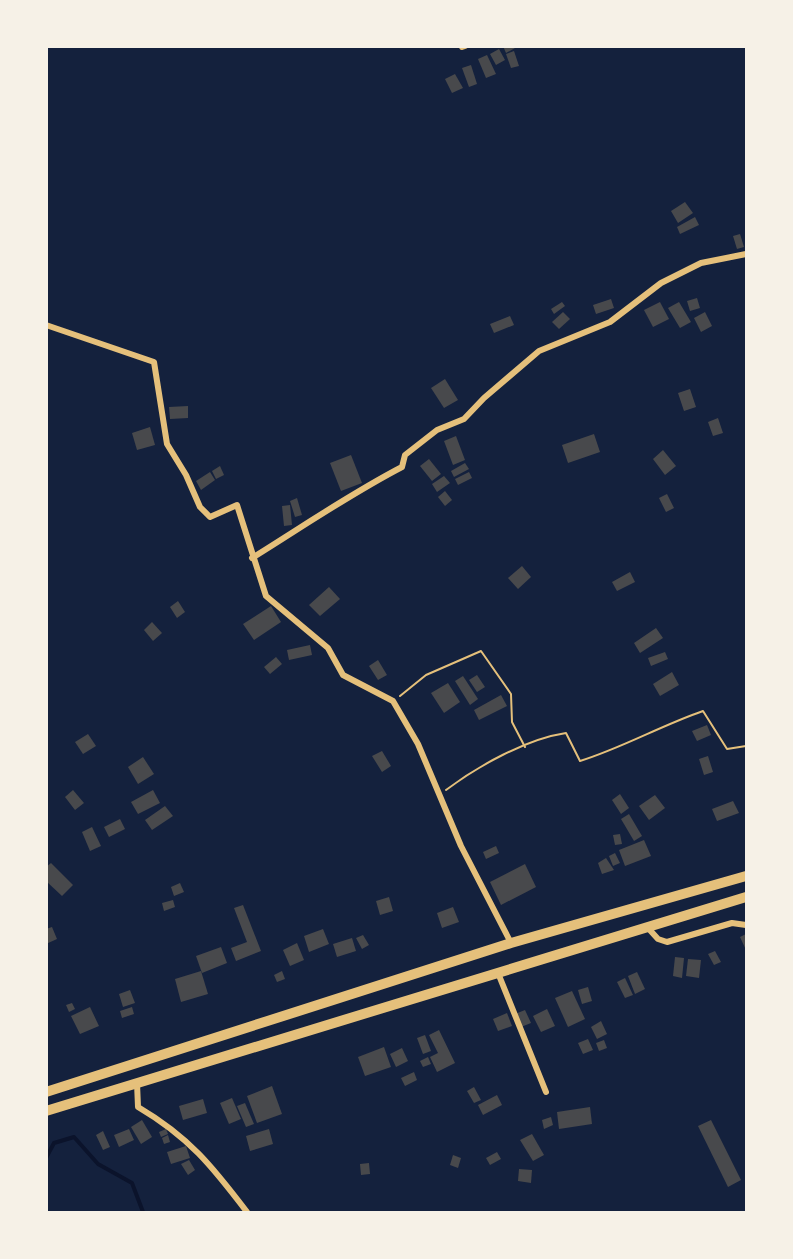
<svg xmlns="http://www.w3.org/2000/svg" width="793" height="1259" font-family="Lato,sans-serif">
<rect width="100%" height="100%" fill="#14213d"/>
<g fill="none" stroke-linecap="round" stroke-linejoin="round">
<path stroke="#0b132b" stroke-width="4" d="M46,1158L54,1143L74,1137L98,1164L132,1183L143,1212"/>
</g>
<g fill="#48494c">
<path d="M503,46H514L515,48L506,53Z"/>
<path d="M499,49L505,60L496,65L490,54Z"/>
<path d="M514,51L519,66L511,68L506,54Z"/>
<path d="M487,55L496,74L486,78L478,59Z"/>
<path d="M471,65L477,84L469,87L462,68Z"/>
<path d="M455,74L463,88L452,93L445,79Z"/>
<path d="M685,202L693,213L678,223L671,211Z"/>
<path d="M695,217L699,225L680,234L677,227Z"/>
<path d="M740,234L744,247L737,249L733,236Z"/>
<path d="M697,298L700,308L690,311L687,301Z"/>
<path d="M611,299L614,308L596,314L593,305Z"/>
<path d="M562,302L565,306L554,314L551,309Z"/>
<path d="M660,302L669,319L653,327L644,310Z"/>
<path d="M679,302L691,322L680,328L668,308Z"/>
<path d="M563,312L570,319L559,329L552,322Z"/>
<path d="M705,312L712,326L701,332L694,318Z"/>
<path d="M510,316L514,325L494,333L490,324Z"/>
<path d="M445,379L458,400L444,408L431,388Z"/>
<path d="M690,389L696,407L684,411L678,393Z"/>
<path d="M188,406V418L170,419L169,407Z"/>
<path d="M718,418L723,433L713,436L708,422Z"/>
<path d="M150,427L155,445L137,450L132,433Z"/>
<path d="M594,434L600,452L568,463L562,445Z"/>
<path d="M456,436L465,460L453,465L444,441Z"/>
<path d="M663,450L676,466L665,475L653,459Z"/>
<path d="M351,455L362,483L341,491L330,463Z"/>
<path d="M429,459L441,474L432,481L420,466Z"/>
<path d="M465,463L469,469L454,477L451,471Z"/>
<path d="M220,466L224,475L216,479L212,471Z"/>
<path d="M210,472L215,480L201,490L196,481Z"/>
<path d="M469,472L472,478L458,485L455,479Z"/>
<path d="M444,476L450,483L437,492L432,484Z"/>
<path d="M445,491L452,500L445,506L438,497Z"/>
<path d="M667,494L674,508L666,512L659,498Z"/>
<path d="M297,498L302,515L295,517L290,501Z"/>
<path d="M290,505L292,525L284,526L282,506Z"/>
<path d="M522,566L531,577L518,589L508,578Z"/>
<path d="M630,572L635,582L617,591L612,582Z"/>
<path d="M329,587L340,599L320,616L309,605Z"/>
<path d="M178,601L185,612L177,618L170,607Z"/>
<path d="M271,606L281,622L254,640L243,624Z"/>
<path d="M152,622L162,633L153,641L144,630Z"/>
<path d="M656,628L663,638L640,653L634,643Z"/>
<path d="M310,645L312,655L289,660L287,650Z"/>
<path d="M665,652L668,659L651,666L648,658Z"/>
<path d="M276,657L282,664L270,674L264,667Z"/>
<path d="M378,660L387,675L378,680L369,666Z"/>
<path d="M672,672L679,685L660,696L653,684Z"/>
<path d="M477,675L485,687L477,692L469,680Z"/>
<path d="M463,676L478,699L470,705L455,681Z"/>
<path d="M448,683L460,702L444,713L431,693Z"/>
<path d="M501,695L507,706L479,720L474,710Z"/>
<path d="M707,725L711,735L697,741L692,731Z"/>
<path d="M88,734L96,746L83,754L75,742Z"/>
<path d="M382,751L391,766L382,772L372,756Z"/>
<path d="M708,756L713,772L704,775L699,759Z"/>
<path d="M143,757L154,774L138,784L128,767Z"/>
<path d="M73,790L84,803L75,810L65,797Z"/>
<path d="M153,790L160,803L138,814L131,802Z"/>
<path d="M620,794L629,808L621,814L612,800Z"/>
<path d="M655,795L665,808L649,820L639,806Z"/>
<path d="M733,801L739,813L717,821L712,809Z"/>
<path d="M165,806L173,816L152,830L145,820Z"/>
<path d="M629,814L642,836L634,841L621,819Z"/>
<path d="M120,819L125,829L109,837L104,827Z"/>
<path d="M92,827L101,846L90,851L82,832Z"/>
<path d="M620,834L622,844L615,845L613,835Z"/>
<path d="M644,840L651,856L625,866L619,850Z"/>
<path d="M496,846L499,853L486,859L483,852Z"/>
<path d="M615,853L620,863L613,866L609,856Z"/>
<path d="M606,858L614,870L602,874L598,863Z"/>
<path d="M51,863L73,885L62,896L46,881V867Z"/>
<path d="M525,864L536,887L501,905L490,882Z"/>
<path d="M180,883L184,892L174,896L171,887Z"/>
<path d="M389,897L393,911L380,915L376,901Z"/>
<path d="M173,900L175,907L164,911L162,903Z"/>
<path d="M243,905L261,951L236,961L231,948L247,942L234,908Z"/>
<path d="M453,907L459,922L442,928L437,913Z"/>
<path d="M52,927L57,939L46,944V929Z"/>
<path d="M323,929L329,944L309,952L304,936Z"/>
<path d="M746,934V950L740,937Z"/>
<path d="M363,935L369,945L362,949L356,938Z"/>
<path d="M352,938L356,951L337,957L333,944Z"/>
<path d="M297,943L304,960L290,966L283,950Z"/>
<path d="M221,947L227,963L202,973L196,956Z"/>
<path d="M715,951L721,962L714,965L708,954Z"/>
<path d="M675,957L684,958L682,978L673,976Z"/>
<path d="M688,959L701,960L699,978L686,976Z"/>
<path d="M201,971L208,994L181,1002L175,979Z"/>
<path d="M282,971L285,979L277,982L274,975Z"/>
<path d="M637,972L645,989L635,994L628,976Z"/>
<path d="M625,978L633,995L625,998L617,982Z"/>
<path d="M588,987L592,1001L582,1004L578,990Z"/>
<path d="M130,990L135,1003L123,1007L119,994Z"/>
<path d="M572,991L585,1019L568,1027L555,998Z"/>
<path d="M72,1003L75,1009L69,1012L66,1005Z"/>
<path d="M90,1007L99,1026L80,1034L71,1016Z"/>
<path d="M132,1007L134,1014L122,1018L120,1011Z"/>
<path d="M547,1009L555,1026L541,1032L533,1016Z"/>
<path d="M525,1010L531,1023L521,1027L515,1014Z"/>
<path d="M507,1013L512,1026L498,1031L493,1019Z"/>
<path d="M601,1021L607,1034L597,1039L591,1027Z"/>
<path d="M439,1030L455,1063L437,1072L430,1057L438,1053L429,1035Z"/>
<path d="M425,1035L431,1051L423,1054L417,1038Z"/>
<path d="M588,1039L593,1050L583,1054L578,1043Z"/>
<path d="M604,1040L607,1048L599,1051L596,1043Z"/>
<path d="M384,1047L391,1067L365,1076L358,1057Z"/>
<path d="M402,1048L408,1061L396,1067L390,1054Z"/>
<path d="M428,1057L431,1064L423,1067L420,1061Z"/>
<path d="M414,1072L417,1080L405,1086L401,1078Z"/>
<path d="M272,1086L282,1114L257,1123L247,1096Z"/>
<path d="M474,1087L481,1100L474,1103L467,1091Z"/>
<path d="M497,1095L502,1105L483,1115L478,1105Z"/>
<path d="M232,1098L241,1119L229,1124L220,1103Z"/>
<path d="M203,1099L207,1113L183,1120L179,1106Z"/>
<path d="M245,1103L254,1124L246,1127L237,1106Z"/>
<path d="M590,1107L592,1124L559,1129L557,1112Z"/>
<path d="M551,1117L553,1125L544,1129L542,1120Z"/>
<path d="M142,1120L152,1137L141,1144L131,1127Z"/>
<path d="M711,1120L741,1180L728,1187L698,1126Z"/>
<path d="M129,1129L134,1140L119,1147L114,1135Z"/>
<path d="M166,1129L168,1134L161,1137L159,1132Z"/>
<path d="M269,1129L273,1144L250,1151L246,1136Z"/>
<path d="M103,1131L110,1147L103,1150L96,1135Z"/>
<path d="M532,1134L544,1155L533,1161L520,1140Z"/>
<path d="M168,1135L170,1142L164,1144L162,1138Z"/>
<path d="M186,1146L190,1158L171,1164L167,1152Z"/>
<path d="M497,1152L501,1159L490,1165L486,1158Z"/>
<path d="M453,1155L461,1158L458,1168L450,1165Z"/>
<path d="M189,1160L195,1170L188,1175L181,1164Z"/>
<path d="M369,1163L370,1174L361,1175L360,1164Z"/>
<path d="M519,1169L532,1170L531,1183L518,1181Z"/>
</g>
<g fill="none" stroke-linecap="round" stroke-linejoin="round">
<g stroke="#e5c07b" stroke-width="2">
<path d="M400,696L426,675L481,651L511,694L512,722L525,747"/>
<path d="M446,790C478,766 526,739 566,733L580,761C622,748 660,726 703,711L727,749L746,746"/>
</g>
<g stroke="#e5c07b" stroke-width="6">
<path d="M462,47L465,46"/>
<path d="M46,325L154,362L167,444L186,475L200,507L210,517L237,505L266,596L328,648L343,675L393,701L418,744L461,846L511,943"/>
<path d="M252,558C302,527 350,494 402,467L405,455L437,430L464,419L484,398L539,351L610,322L661,283L701,263L746,254"/>
<path d="M648,928L658,939L667,942L732,923L746,925"/>
<path d="M498,973L546,1092"/>
<path d="M137,1083L138,1107C189,1137 212,1166 247,1212"/>
</g>
<g stroke="#e5c07b" stroke-width="10">
<path d="M46,1092L511,943L746,876"/>
<path d="M46,1111L746,897"/>
</g>
</g>
<rect width="793" height="1259" fill="none" stroke="#f6f1e7" stroke-width="96"/>
</svg>
